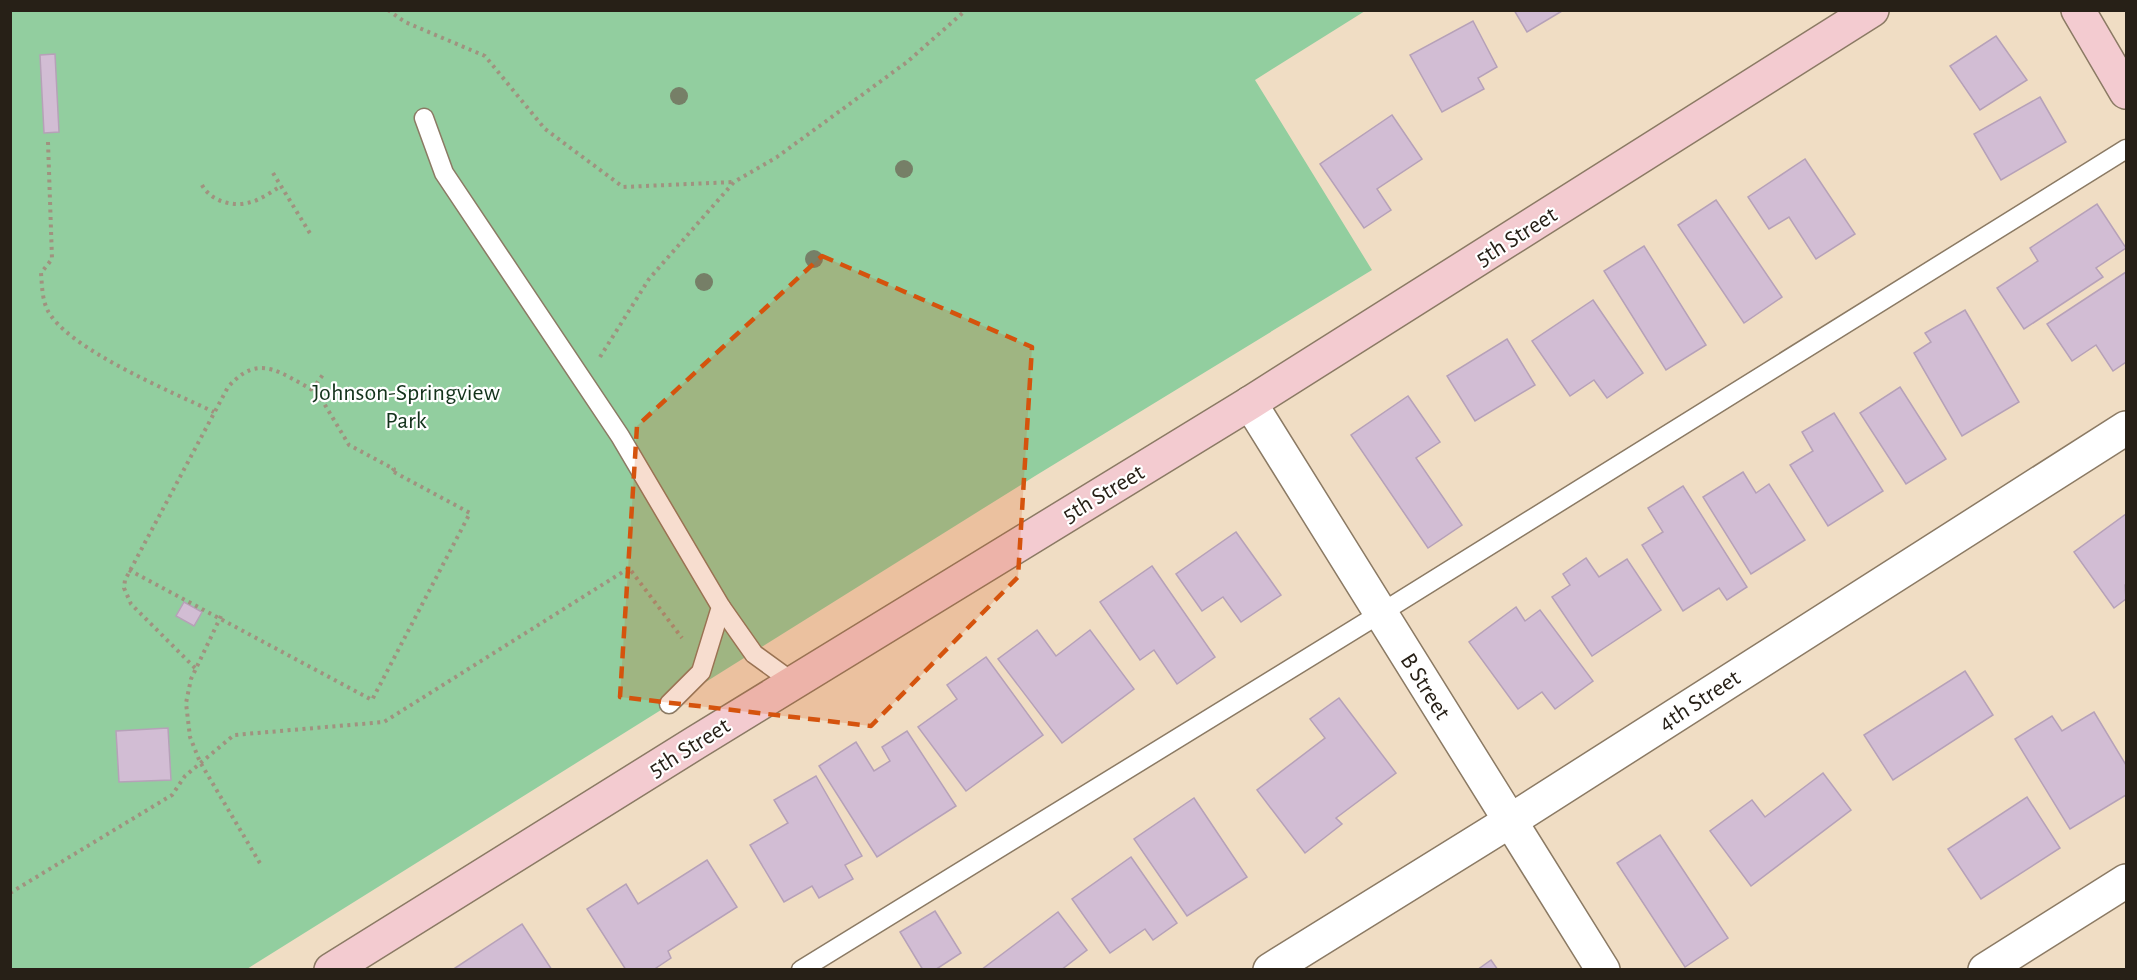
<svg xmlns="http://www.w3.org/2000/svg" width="2137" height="980" font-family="'Alegreya Sans',sans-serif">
<rect width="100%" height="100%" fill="#f0ddc4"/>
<path fill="#92ce9f" d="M10,11H1365L1255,80L1372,270L1035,476L247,969H11Z"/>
<g fill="#d2bdd4" stroke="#b6a1b8" stroke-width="1.5">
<path d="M1514,10H1561L1562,11L1527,32Z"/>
<path d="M1473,21L1497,67L1478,78L1484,89L1442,112L1410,55Z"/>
<path d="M1996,36L2027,80L1980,110L1950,66Z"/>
<path d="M55,54L59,132L44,133L40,55Z"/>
<path d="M2040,97L2066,142L2001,180L1974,134Z"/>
<path d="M1392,115L1422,159L1377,189L1391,210L1364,228L1320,164Z"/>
<path d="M1805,159L1855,234L1816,259L1789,217L1769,229L1748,197Z"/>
<path d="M1716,200L1782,297L1744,323L1678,225Z"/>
<path d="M2097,204L2126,248L2096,268L2103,277L2024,329L1997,288L2038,261L2030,248Z"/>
<path d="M1644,246L1706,345L1666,370L1604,271Z"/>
<path d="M2126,272V362L2113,371L2096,345L2072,361L2047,324Z"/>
<path d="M1593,300L1643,373L1607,398L1594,380L1570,396L1532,341Z"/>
<path d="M1965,310L2019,402L1962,436L1914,353L1931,342L1925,333Z"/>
<path d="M1507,339L1535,385L1475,421L1447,376Z"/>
<path d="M1900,387L1946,459L1906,484L1860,413Z"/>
<path d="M1408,396L1440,442L1416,458L1462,525L1428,548L1351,435Z"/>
<path d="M1834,413L1883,491L1828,526L1790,465L1813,451L1802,432Z"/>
<path d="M1743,472L1756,493L1769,484L1805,540L1751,574L1703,497Z"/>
<path d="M1683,486L1747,587L1727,600L1719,588L1683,611L1642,545L1663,532L1648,508Z"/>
<path d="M2126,514V584L2125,585L2126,599L2114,608L2074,552Z"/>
<path d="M1236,532L1281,595L1241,622L1223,597L1202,611L1176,574Z"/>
<path d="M1586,558L1599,577L1627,559L1661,610L1592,656L1552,597L1570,585L1563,574Z"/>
<path d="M1152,566L1215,657L1177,684L1154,650L1140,660L1100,602Z"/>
<path d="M184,602L202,612L194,626L176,616Z"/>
<path d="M1516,607L1525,621L1540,610L1593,681L1555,709L1542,692L1518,709L1469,642Z"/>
<path d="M1037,630L1056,656L1090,630L1134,689L1062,743L998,659Z"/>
<path d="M986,657L1043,735L966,791L918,727L957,699L947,685Z"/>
<path d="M1965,671L1993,715L1893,780L1864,735Z"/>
<path d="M1339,698L1396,773L1336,818L1342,824L1305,853L1257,790L1325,738L1310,719Z"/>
<path d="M2094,712L2126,765V795L2070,829L2015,739L2052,716L2062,731Z"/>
<path d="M168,728L171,780L119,782L116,731Z"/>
<path d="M907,731L956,806L877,857L819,766L856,742L874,771L890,761L882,747Z"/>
<path d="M1823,773L1851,810L1751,886L1710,831L1752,800L1765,817Z"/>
<path d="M816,776L862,856L845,865L853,879L819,898L812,886L784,902L750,845L788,823L774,800Z"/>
<path d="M2027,797L2060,848L1981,899L1948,849Z"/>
<path d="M1194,798L1247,877L1187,916L1134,839Z"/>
<path d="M1660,835L1728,938L1685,967L1617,863Z"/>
<path d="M1131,857L1177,923L1153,940L1145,929L1110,953L1072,899Z"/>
<path d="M707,860L737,907L668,951L671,958L653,970H626L587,909L626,884L638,904Z"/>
<path d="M935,911L961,953L935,970H923L900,932Z"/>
<path d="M1058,912L1087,950L1061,970H981Z"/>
<path d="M522,924L552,970H452Z"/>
<path d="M1491,960L1498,970H1477Z"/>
</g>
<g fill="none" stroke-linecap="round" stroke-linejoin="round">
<g stroke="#8b7a64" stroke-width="21">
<g id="lane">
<path d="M424,118L444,173L620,436L721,607L701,672L669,704"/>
<path d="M721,607L754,654L794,683"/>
<path d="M801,970L1381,613L2126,149"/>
</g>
</g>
<g stroke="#8b7a64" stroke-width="36">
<g id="street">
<path d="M1250,403L1603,970"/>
<path d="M1270,970L1510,821L2126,428"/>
<path d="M1985,970L2126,881"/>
</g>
</g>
<g stroke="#8b7a64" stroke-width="36">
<g id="secondary">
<path d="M2078,10L2126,92"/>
<path d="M331,970L695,743L1250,403L1872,10"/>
</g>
</g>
<g stroke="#a0927f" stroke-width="4" stroke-dasharray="3 4.5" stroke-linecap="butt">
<path d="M388,10L405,22L485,56L545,129L623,187L733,182"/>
<path d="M48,142L52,259L41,273C42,285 42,298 47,309C65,348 174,393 214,412"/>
<path d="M273,173L311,235"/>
<path d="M202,185C210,200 231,207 247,203C259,201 271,192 281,186"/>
<path d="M600,357L649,279L734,182L777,157L907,62L966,10"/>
<path d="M312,390L324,373"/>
<path d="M129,570L372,700L470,513L392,471"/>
<path d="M221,616L191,679L186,703L190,737L200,762L261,865"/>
<path d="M195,668L131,604L124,588L125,580L228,387C249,364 264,363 291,378C300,383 310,388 319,395L349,445L394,469L392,471"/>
<path d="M10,893L172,795L185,776L234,735L384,722L629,568L682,638"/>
</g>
<use href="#lane" stroke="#fff" stroke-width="18"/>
<use href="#street" stroke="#fff" stroke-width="33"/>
<use href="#secondary" stroke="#f3cbd0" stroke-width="33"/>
</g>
<g fill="#767f67">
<circle cx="679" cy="96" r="9"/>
<circle cx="904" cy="169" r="9"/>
<circle cx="814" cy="259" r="9"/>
<circle cx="704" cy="282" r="9"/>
</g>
<path fill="#d5530d" fill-opacity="0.2" stroke="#d5530d" stroke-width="4.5" stroke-dasharray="12 8" stroke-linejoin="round" d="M822,256L1032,347L1018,577L871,726L620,697L637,426Z"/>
<g text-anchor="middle" stroke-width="4.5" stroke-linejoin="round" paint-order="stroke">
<g font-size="24" fill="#272017" stroke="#fff">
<text transform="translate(1516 236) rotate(-32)" y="8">5th Street</text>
<text transform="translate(1103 493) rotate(-31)" y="8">5th Street</text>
<text transform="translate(1426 686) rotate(58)" y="8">B Street</text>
<text transform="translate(1699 700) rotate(-33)" y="8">4th Street</text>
<text transform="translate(689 747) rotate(-32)" y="8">5th Street</text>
</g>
<g font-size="24" fill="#13321b" stroke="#fff">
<text x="406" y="400">Johnson-Springview<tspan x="406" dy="28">Park</tspan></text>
</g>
</g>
<rect width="2137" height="980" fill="none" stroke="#272017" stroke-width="24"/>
</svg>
